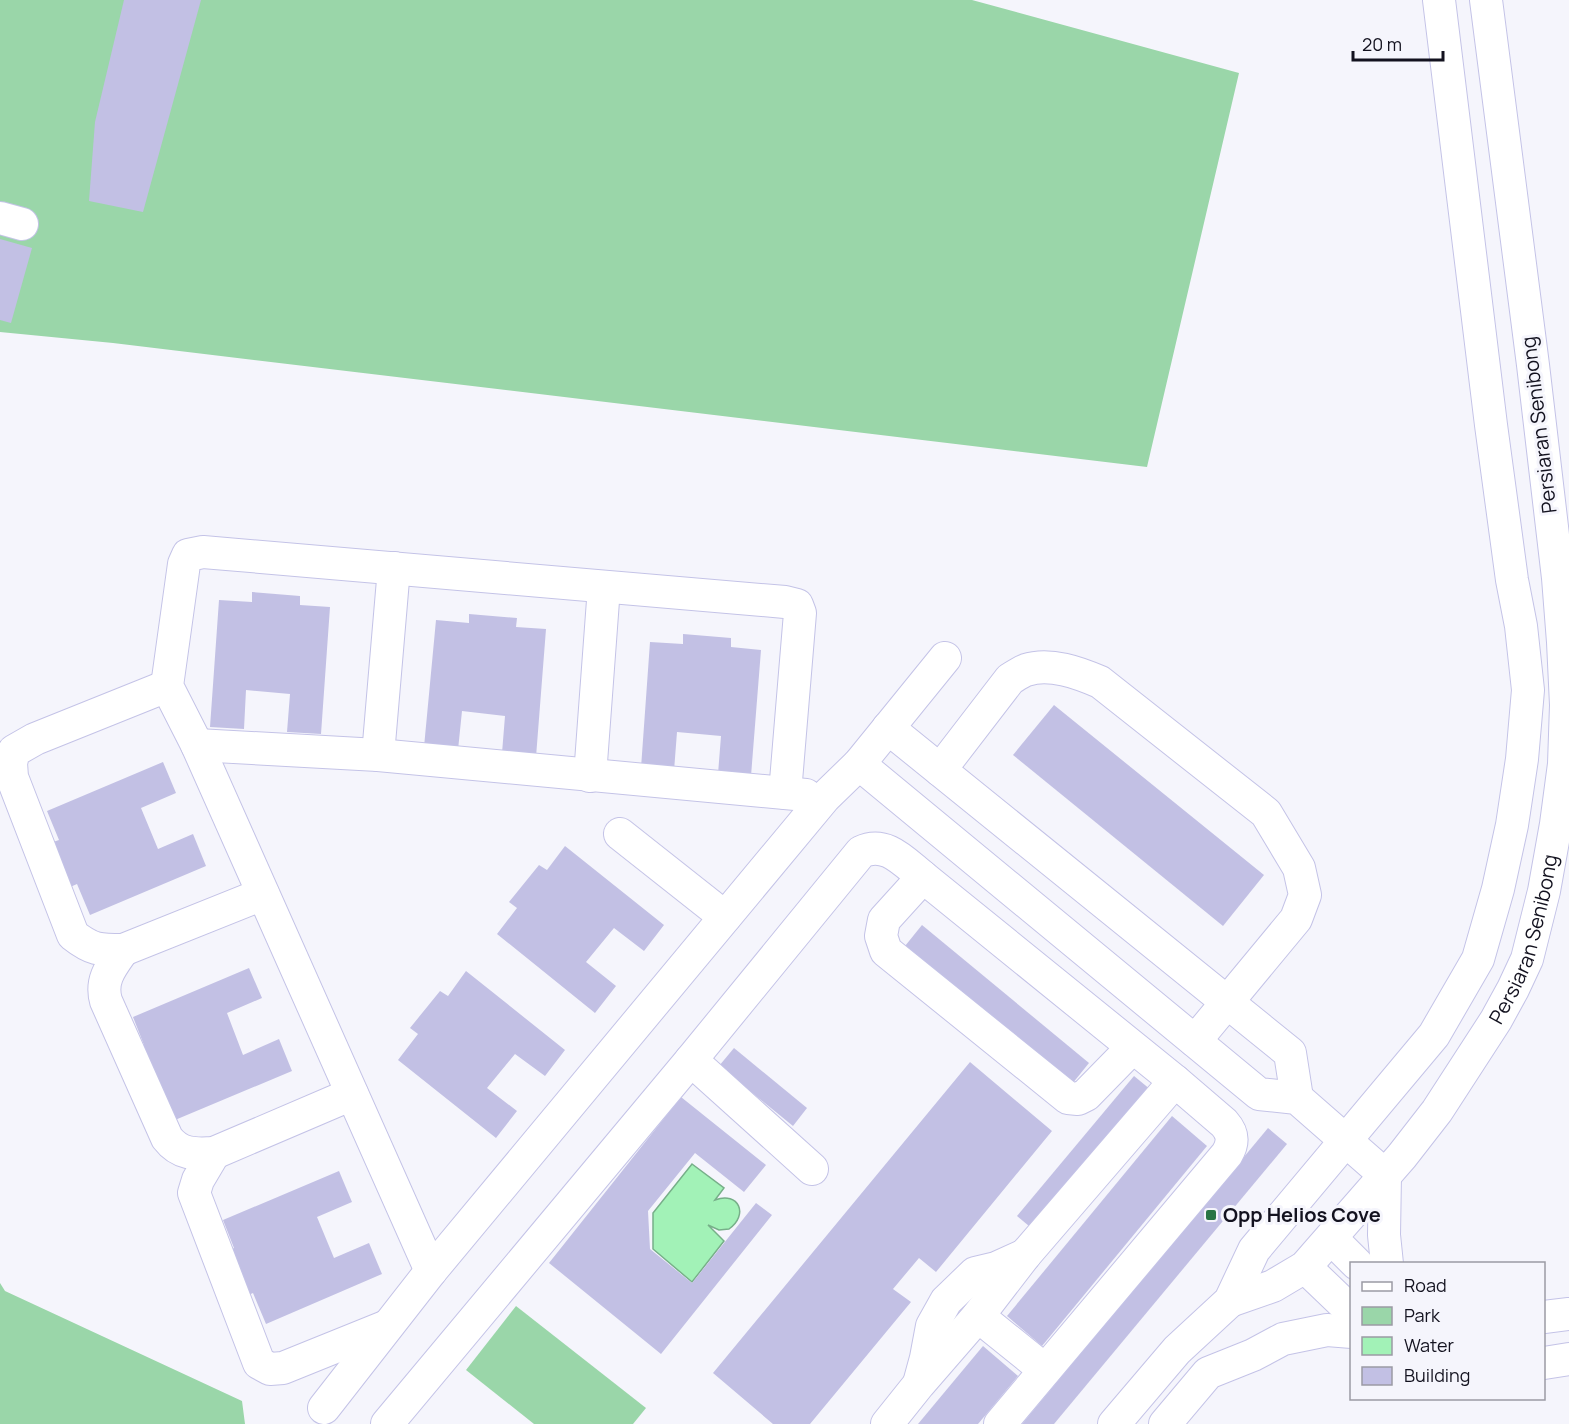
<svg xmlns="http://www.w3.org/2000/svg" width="1569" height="1424" font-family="Manrope,sans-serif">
<rect width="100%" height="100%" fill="#f5f5fc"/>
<g fill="#9ad6a9">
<path d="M0,0H972L1239,73L1147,467L113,343L0,332Z"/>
<path d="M0,1283L5,1291L242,1401L245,1424H0Z"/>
<path d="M516,1306L646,1408L633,1424H534L466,1370Z"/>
</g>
<path fill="#a2f2b7" stroke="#77af89" stroke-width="1.5" d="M692,1164L724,1188L715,1200C739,1191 749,1215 729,1229L719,1230L708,1225L724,1241L692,1282L653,1249V1213Z"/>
<g fill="#c2c0e4">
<path d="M124,0H201L143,212L89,201L95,122Z"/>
<path d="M0,239L32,248L11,323L0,320Z"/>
<path d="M252,592L300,596V605L330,607L321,734L287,732L290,694L246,690L244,729L210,727L219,600L252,602Z"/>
<path d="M469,614L517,618L516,627L546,629L536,757L502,753L505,716L462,711L458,750L424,747L436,620L469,623Z"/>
<path d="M683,634L731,638V647L761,650L751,776L718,774L721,736L677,732L674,771L641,768L650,642L683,644Z"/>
<path d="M1054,705L1264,875L1223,926L1013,755Z"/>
<path d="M163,762L176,793L141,808L158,849L193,834L206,866L90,915L77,884L68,888L50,843L59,840L47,811Z"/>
<path d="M565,846L664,925L644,951L614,928L586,962L616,986L595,1013L497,934L517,908L509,902L539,865L547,870Z"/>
<path d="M922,925L1089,1063L1072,1084L905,946Z"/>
<path d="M249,968L262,998L227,1013L243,1055L279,1039L292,1071L175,1120L163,1090L154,1093L136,1049L144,1045L133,1017Z"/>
<path d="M466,971L565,1050L545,1076L515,1054L487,1088L517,1111L496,1138L398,1060L418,1034L410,1028L440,991L448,996Z"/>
<path d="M734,1048L807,1108L793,1126L719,1066Z"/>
<path d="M970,1062L1052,1131L936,1272L919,1258L893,1289L911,1302L810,1424H773L713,1373Z"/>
<path d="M1134,1076L1151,1090L1035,1231L1017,1216Z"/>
<path d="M681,1097L766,1165L744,1192L695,1153L648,1211L650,1249L692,1283L756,1203L772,1215L661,1354L549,1263Z"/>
<path d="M1172,1116L1207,1146L1042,1346L1007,1316Z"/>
<path d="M1268,1128L1287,1144L1054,1424H1022Z"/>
<path d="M339,1171L352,1202L317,1217L334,1258L369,1243L382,1274L266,1324L253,1293L244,1297L226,1252L234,1248L223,1220Z"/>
<path d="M983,1346L1018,1376L978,1424H918Z"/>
</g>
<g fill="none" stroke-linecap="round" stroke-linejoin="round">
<g stroke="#c4c3e7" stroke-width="34">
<g id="minor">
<path d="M0,218L22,224"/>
<path d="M167,686L35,739L14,751L11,763L12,777L73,935C92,950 99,950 123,950L263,894"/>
<path d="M888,728L1290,1053L1297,1098"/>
<path d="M197,745L378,755L806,795"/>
<path d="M378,755L394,568"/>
<path d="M859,764L1259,1094L1297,1098L1385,1175L1384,1235L1387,1264"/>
<path d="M940,770L1010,679C1015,676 1021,672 1026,670C1050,662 1079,673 1100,682L1266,813L1299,868L1305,895L1296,919L1195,1041"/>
<path d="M590,776L604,587"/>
<path d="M620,834L725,917"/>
<path d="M923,877L884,920L881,936L886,951L1068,1098L1078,1099L1086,1095L1132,1048"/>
<path d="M123,950C111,967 100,980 106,1001L167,1138C180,1155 195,1154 214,1153L352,1094"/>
<path d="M691,1060L812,1169"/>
<path d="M214,1153L198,1180L194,1193L259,1363L270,1369L283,1368L387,1326"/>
<path d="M1331,1238L1357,1264"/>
<path d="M1305,1267L1352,1312"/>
<path d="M431,1271L197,745L167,686L184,564L188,555L203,552L785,602L797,605L800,613L785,793"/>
<path id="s1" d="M1230,1301L1273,1286L1305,1267L1402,1156L1437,1111L1496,1020L1513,989L1527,959L1544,891L1556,824L1564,764L1566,705L1563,642L1558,578L1533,365L1486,0"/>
<path d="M978,1316L1045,1370"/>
<path d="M1544,1317L1569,1314"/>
<path d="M1544,1363L1569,1359"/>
<path d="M920,1380L926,1358L932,1326L946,1301L975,1273L996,1268L1025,1255"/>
<path d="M324,1408L431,1271L825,797L859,764L945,658"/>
<path d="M387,1424L691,1060L861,852C886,840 904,862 923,877L1175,1081L1224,1123C1233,1133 1234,1142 1227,1154L1000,1424"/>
<path d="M887,1424L919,1384L978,1316L1025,1255L1175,1081"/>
<path d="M1114,1424L1177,1350L1230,1301L1254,1250L1434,1035L1478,959L1498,889L1512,825L1522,759L1528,690L1521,626L1512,580L1491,425L1439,0"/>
<path d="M1165,1424L1208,1373L1253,1355L1283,1339L1327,1330L1352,1332"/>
</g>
</g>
<use href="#minor" stroke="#fff" stroke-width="32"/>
</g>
<rect fill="#297544" stroke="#f5f5fc" stroke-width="2" x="1205" y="1209" width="12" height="12" rx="3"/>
<g text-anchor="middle" stroke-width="6" stroke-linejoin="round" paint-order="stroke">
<g font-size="20" fill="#13121f" stroke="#f5f5fc">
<text transform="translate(1539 425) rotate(-97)" y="7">Persiaran Senibong</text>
<text dy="7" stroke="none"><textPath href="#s1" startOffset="482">Persiaran Senibong</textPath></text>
</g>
<g font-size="20" font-weight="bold" fill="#13121f" stroke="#f5f5fc" text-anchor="start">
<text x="1223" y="1222">Opp Helios Cove</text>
</g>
</g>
<rect x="1350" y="1262" width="195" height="138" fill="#f5f5fc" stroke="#9b9aa4" stroke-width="1.5"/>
<rect x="1362" y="1282" width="30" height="9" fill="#ffffff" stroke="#9b9aa4" stroke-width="1.5"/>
<text x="1404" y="1292" font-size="18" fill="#13121f">Road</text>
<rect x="1362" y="1307" width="30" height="18" fill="#9ad6a9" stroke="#9b9aa4" stroke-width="1.5"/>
<text x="1404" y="1322" font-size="18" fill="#13121f">Park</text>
<rect x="1362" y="1337" width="30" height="18" fill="#a2f2b7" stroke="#9b9aa4" stroke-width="1.5"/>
<text x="1404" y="1352" font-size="18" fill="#13121f">Water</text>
<rect x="1362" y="1367" width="30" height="18" fill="#c2c0e4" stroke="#9b9aa4" stroke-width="1.5"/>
<text x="1404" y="1382" font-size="18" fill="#13121f">Building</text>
<path d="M1353 51v9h90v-9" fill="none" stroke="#13121f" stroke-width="3"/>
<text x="1362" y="51" font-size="18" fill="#13121f" stroke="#f5f5fc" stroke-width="4.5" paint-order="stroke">20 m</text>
</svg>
